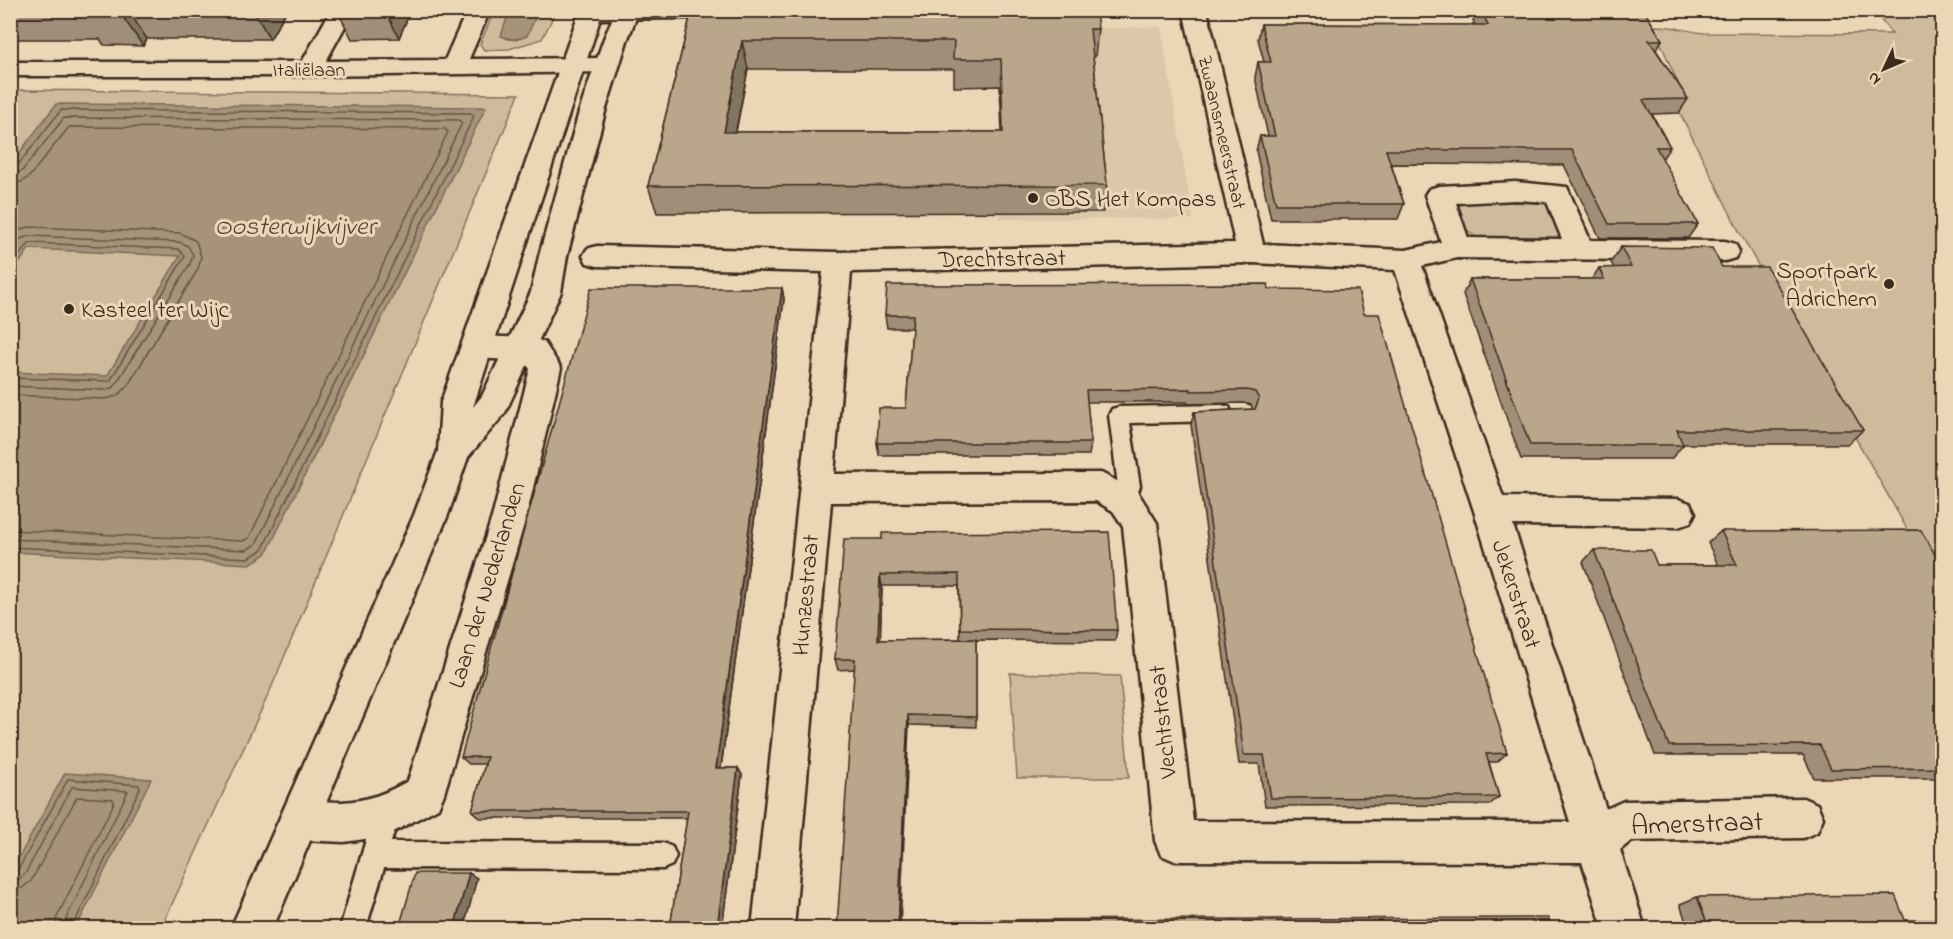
<svg xmlns="http://www.w3.org/2000/svg" width="1953" height="939" font-family="'Indie Flower',sans-serif">
<rect width="100%" height="100%" fill="#ebd7b5"/>
<filter id="ink" filterUnits="userSpaceOnUse"><feTurbulence type="fractalNoise" baseFrequency=".0167" numOctaves="2"/><feDisplacementMap in="SourceGraphic" scale="12" xChannelSelector="R" yChannelSelector="G"/><feConvolveMatrix kernelMatrix="1 2 1 2 8 2 1 2 1" color-interpolation-filters="sRGB"/></filter>
<g filter="url(#ink)">
<path fill="#dcc8a8" d="M1161,27L1193,219H999V212L1092,28Z"/>
<g fill="#cfbb9c" stroke="#85725d" stroke-width="1.5">
<path d="M494,11H509L508,39L516,40L527,36L538,11H556L542,39L509,49L484,50L480,44Z"/>
<path d="M1874,11H1942V591L1740,233L1667,87L1678,83L1653,26C1672,25 1686,31 1704,33L1892,34Z"/>
<path d="M10,90L519,94L270,691L161,928H11Z"/>
<path d="M1469,201L1544,203L1553,205L1565,233L1559,239L1479,240L1467,230L1457,206Z"/>
<path d="M1010,673L1120,676L1129,778H1017Z"/>
</g>
<g fill="#a6937a" stroke="#7b6955" stroke-width="1.5">
<path d="M509,11H538L527,36C517,39 511,41 501,36Z"/>
<path d="M56,104L486,107L266,554L250,564L11,552V372L107,376L180,256L29,249L11,275V164Z"/>
<path d="M65,773L151,779L76,928H11V872Z"/>
</g>
<g fill="none" stroke-linecap="round" stroke-linejoin="round">
<g stroke="#665443" stroke-width="1.5">
<path d="M10,167L18,165L61,110L471,113L474,116L262,550L248,558L10,547"/>
<path d="M10,175L22,171L64,118L459,120L462,123L256,544L246,550L10,539"/>
<path d="M10,184L21,182L29,177L69,127L445,129L448,132L249,538L243,541L10,530"/>
<path d="M10,237L18,230L30,227L180,233L196,241L201,257L198,269L127,387L117,396L106,399L10,395"/>
<path d="M10,252L20,239L31,236L179,242L188,246L193,255L190,264L114,387L106,390L10,386"/>
<path d="M10,265L30,243L178,249L185,256L110,381L10,378"/>
<path d="M10,874L18,870L68,779L139,785L140,788L72,928"/>
<path d="M10,881L18,880L25,874L72,787L128,791L65,921L64,928"/>
<path d="M10,890L22,888L31,881L77,797L113,799L114,803L57,917L55,928"/>
</g>
<g stroke="#3b2a1e" stroke-width="5">
<g id="service">
<path d="M1222,405L1229,407L1232,413L1229,419L1222,421L1130,423L1140,486L1133,507L1125,510L1117,507L1114,501L1118,486L1109,415L1112,409L1119,407Z"/>
<path d="M386,803L395,807L399,816L391,842L663,843L672,847L676,856L672,865L663,869L384,868L366,928H340L373,816L377,807Z"/>
</g>
</g>
<g stroke="#3b2a1e" stroke-width="5">
<g id="minor">
<path d="M331,10H354L326,61L445,60L467,10H490L469,59L607,58L616,60L619,65L616,70L607,72L310,76H10V62H302Z"/>
<path d="M581,10H803L800,15L792,17L592,19L584,17Z"/>
<path d="M1183,10H1207L1263,244L1406,250L1441,242L1425,195L1429,189L1439,186L1516,182L1567,187L1590,240L1725,241L1735,244L1739,251L1735,258L1725,261L1457,258L1422,266L1503,497L1678,499L1690,503L1695,513L1690,523L1678,527L1513,525L1606,809L1624,801L1803,798L1817,804L1823,818L1817,832L1803,838L1631,841L1620,850L1645,928H1603L1582,862L1175,861L1161,855L1155,841L1123,526L1113,511L1096,501L831,502L794,928H752L823,272L597,266L587,263L583,256L587,249L597,246L838,252L1235,243ZM1516,200L1547,202L1562,239L1468,238L1456,203ZM1251,263L1395,270L1474,511L1570,822L1193,821L1157,523L1137,491L1101,473L834,474L851,272Z"/>
<path d="M476,336L533,338L544,342L561,368L527,514L444,794L438,808L386,836L344,842L301,840L287,834L281,820L287,806C306,798 322,802 342,802C367,801 387,793 408,781L493,514L530,369L524,361L476,358L465,355L461,347L465,339Z"/>
</g>
</g>
<g stroke="#3b2a1e" stroke-width="5">
<path id="secondary" d="M580,10H603L473,407L482,396L531,292L539,256L579,112L603,41L616,10H639L627,41L605,112L567,256L561,292L505,413L468,457L448,515L273,928H231L414,515L438,451L441,402Z"/>
</g>
<use href="#service" fill="#ebd7b5" fill-rule="evenodd"/>
<use href="#minor" fill="#ebd7b5" fill-rule="evenodd"/>
<use href="#secondary" fill="#ebd7b5" fill-rule="evenodd"/>
</g>
<g fill="#a08f78" stroke="#3b2a1e" stroke-width="1.5" fill-rule="evenodd">
<path d="M10,10H287L270,39H147L143,46L104,45L100,39H10Z"/>
<path d="M337,10H411L399,38L352,39Z"/>
<path d="M692,10L1098,29L1095,57H1093L1107,185L1103,212L657,213L648,186ZM748,69H954V87L1000,86L1002,132H736Z"/>
<path d="M1469,10H1644L1662,40L1656,50L1688,99L1679,113L1652,114L1670,147L1662,159L1698,224L1688,238H1600L1564,165L1391,164L1404,204L1398,219H1271L1256,151L1260,136H1268L1255,77L1258,62H1264L1258,39L1261,24L1475,25Z"/>
<path d="M1621,247L1722,267L1863,430L1848,444H1683V445L1671,459H1521L1463,294L1470,279H1592L1599,268H1614L1611,262Z"/>
<path d="M782,288L784,299L721,768H738L742,775L722,928H670L687,818H480L472,811L485,764H469L461,757Z"/>
<path d="M1269,289L1364,314L1507,753L1497,762H1489L1499,797L1489,805L1265,806L1259,764H1239L1191,424L1194,412L1253,409L1251,405L1243,403L1188,404L1187,402H1087L1091,443L1089,455H879L877,443L906,408L912,328H887L885,315Z"/>
<path d="M1721,531L1942,567V778H1814L1803,755H1655L1583,562L1594,550L1657,565H1718L1708,543Z"/>
<path d="M882,539L1117,630L1115,641L976,640V727L909,725L854,669L838,670L835,659ZM882,586H959L960,639L880,640Z"/>
<path d="M1697,897L1905,920L1942,928H1688L1680,904Z"/>
</g>
<g fill="#827461" stroke="#3b2a1e" stroke-width="1.5">
<path d="M118,10H128L147,39L143,46Z"/>
<path d="M253,10H287L270,39Z"/>
<path d="M385,10H411L399,38Z"/>
<path d="M742,41L748,69L730,160L724,132Z"/>
<path d="M782,288L784,299L720,775L716,768Z"/>
<path d="M880,575L882,586L880,651L878,640Z"/>
<path d="M908,715L909,725L900,928H898Z"/>
<path d="M738,768L742,775L722,928H717Z"/>
<path d="M469,873L477,878L464,928H454Z"/>
</g>
<g fill="#baa68b" stroke="#3b2a1e" stroke-width="1.5" fill-rule="evenodd">
<path d="M692,10H1096L1098,29H1090L1107,185L648,186ZM742,41H954L953,59H1001L1003,132H724Z"/>
<path d="M1481,10H1644L1662,40H1649L1688,99L1643,100L1670,147H1656L1698,224H1609L1572,150H1386L1404,204H1276L1260,136H1275L1258,62H1271L1261,24L1488,25Z"/>
<path d="M1621,247L1712,248L1722,267H1767L1863,430H1677L1683,445H1530L1470,279H1604L1599,268L1631,267Z"/>
<path d="M1268,284L1269,289L1358,290L1364,314H1379L1507,753L1486,754L1499,797L1271,798L1264,755H1244L1194,412L1255,409L1259,399L1255,392L1247,390L1191,391V389L1086,390L1091,443H877L879,408H906L913,315H885L887,285Z"/>
<path d="M591,288H782L716,768H738L717,928H670L688,811H472L487,757H461Z"/>
<path d="M1921,530L1942,567V768L1831,769L1820,745L1669,746L1594,550H1651L1657,565H1737L1721,531Z"/>
<path d="M1109,532L1117,630L960,629L959,574L880,575L878,640L976,639V717L908,715L898,928H837L855,659H835L844,539H882V533Z"/>
<path d="M415,873H469L454,928H399Z"/>
<path d="M1895,895L1905,920H1942V928H1709L1697,897Z"/>
<path d="M1548,918L1551,928H957V920Z"/>
</g>
</g>
<g fill="#3b2a1e" stroke="#ebd7b5" stroke-width="2">
<circle cx="1033" cy="198" r="6"/>
<circle cx="1889" cy="284" r="6"/>
<circle cx="69" cy="309" r="6"/>
</g>
<g text-anchor="middle" stroke-width="6" stroke-linejoin="round" paint-order="stroke">
<g font-size="20" fill="#3b2a1e" stroke="#ebd7b5">
<text x="309" y="76">Italiëlaan</text>
<text transform="translate(1223 132) rotate(77)" y="7">Zwaansmeerstraat</text>
</g>
<g font-size="24" fill="#3b2a1e" stroke="#ebd7b5" text-anchor="start">
<text x="1045" y="206">OBS Het Kompas</text>
<text x="1877" y="278" text-anchor="end">Sportpark<tspan x="1877" dy="28">Adrichem</tspan></text>
<text x="81" y="317">Kasteel ter Wijc</text>
</g>
<g font-size="24" fill="#3b2a1e" stroke="#ebd7b5">
<text transform="translate(1002 258) rotate(-1)" y="8">Drechtstraat</text>
<text transform="translate(486 585) rotate(-73)" y="8">Laan der Nederlanden</text>
<text transform="translate(1517 594) rotate(72)" y="8">Jekerstraat</text>
<text transform="translate(805 595) rotate(-85)" y="8">Hunzestraat</text>
<text transform="translate(1162 722) rotate(-96)" y="8">Vechtstraat</text>
</g>
<g font-size="26" font-style="italic" fill="#564435" stroke="#ebd7b5">
<text x="295" y="234">Oosterwijkvijver</text>
</g>
<g font-size="28" fill="#3b2a1e" stroke="#ebd7b5">
<text transform="translate(1697 822) rotate(-2)" y="10">Amerstraat</text>
</g>
</g>
<rect width="1953" height="939" fill="none" stroke="#ebd7b5" stroke-width="36"/>
<rect x="18" y="18" width="1917" height="903" fill="none" stroke="#3b2a1e" stroke-width="2" filter="url(#ink)"/>
<g transform="translate(1884 69) rotate(226)" stroke="#ebd7b5" stroke-width="4.5" paint-order="stroke">
<path d="M0-4.5L10 22L0 15L-10 22Z" fill="#3b2a1e"/>
<text y="-9" font-size="16" font-weight="bold" text-anchor="middle" fill="#3b2a1e">N</text>
</g>
</svg>
